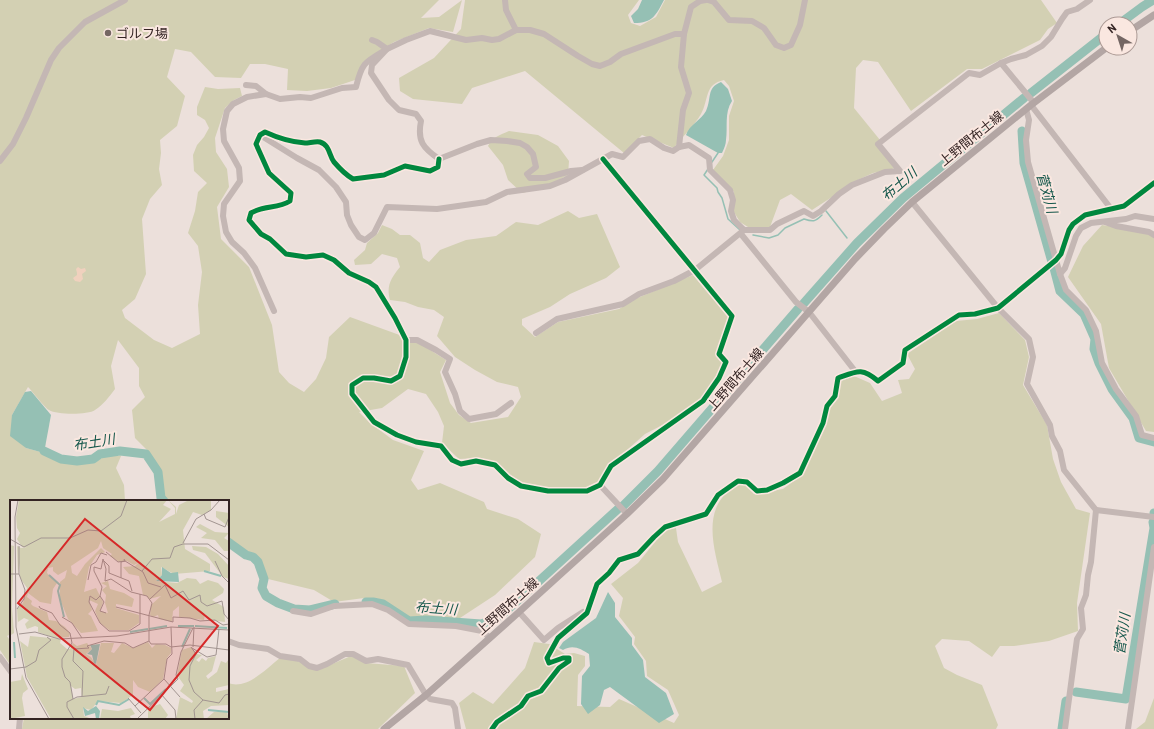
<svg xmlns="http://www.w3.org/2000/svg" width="1154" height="729" font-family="Barlow,'Noto Sans JP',sans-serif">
<rect width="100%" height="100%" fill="#ece0db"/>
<g fill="#d3d0b3">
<path d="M0,0H439L421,18L439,17L462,0L453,32L429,28L394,42L371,56L358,79L331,88L307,91L287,90L288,69L265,64H250L241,78L215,77L191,52L175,49L167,77L185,96L177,126L160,140L161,153L159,169L162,185L150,199L142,219L146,274L135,299L122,310L125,318L154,340L172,348L200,334L198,305L202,272L198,246L188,233L195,211L198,192L207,183L194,171L193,155L197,145L204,137L209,128L205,120L197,115V107L205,87L218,89L240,88L242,96L234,100L225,108L215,138L216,152L227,169L229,187L217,207L221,239L249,267L272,325L279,372L289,383L304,392L316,379L326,358L329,337L350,317L416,341L446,360L440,372L450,403L459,415L471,423L508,417L521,397L518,387L497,382L475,370L455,357L437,336L444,317L434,310L418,307L405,302L390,300C386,286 391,278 400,267L397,258L382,254L371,264L355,265L354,260L365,250L367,243L378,233L382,225L392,229L400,235H410L420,243L423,258L429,262L440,250L466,240L496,236L516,222L538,225L568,211L579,218L597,214L620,267L606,278L570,294L550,307L522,319V325L535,337L558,322L619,309L635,299L693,275L728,317L716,353L723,364L718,377L700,400L674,419L645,434L609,466L599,483L582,489L552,488L522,485L496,462L480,458L459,459L442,443L444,426L438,412L426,394L408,389L382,408L359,412L370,423L393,440L424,451L411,480L418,490L440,483L484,502L487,509L518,519L541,534L535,557L495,595L460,618H411L380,599L364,598L334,602L314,590L268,579L261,561L232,541L228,539V501H170L164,496L161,472L150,453L135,438L132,410L145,397L139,386V368L118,340L111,366L115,389C109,397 103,405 95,410C88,415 57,415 49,410C45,408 33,392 28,387L12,415L26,448L44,453L66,464L94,463L105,456H121L116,468L124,485L125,501H11V634L7,636L11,642V666L0,650Z"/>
<path d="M465,0H639L628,15L631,23L640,26L656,17L665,0H1041L1057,23L1048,29L1040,40L982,69H967L911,111L878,62L863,60L856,68L854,108L880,140L876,144L896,168L873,173L849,184L832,197L812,210L791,194L780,200L770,227H748L740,222L734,212V192L713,170L723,156L729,140V116L734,101L729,86L724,80C704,84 709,100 701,114C694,126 682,137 674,148L642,135L624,153L525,71L472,88L462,104L413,99L400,91L399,78L434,58L461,29Z"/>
<path d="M509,131L538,135L558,146L569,161L568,175L543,188L522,193L508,180L503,165L488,146C492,137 500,135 509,131Z"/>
<path d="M1102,225L1154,233V432L1146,431L1109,368L1101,324L1068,277L1083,246Z"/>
<path d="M999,313L1025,340L1029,357L1023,385L1047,425L1053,459L1061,482L1076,509L1090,513L1077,603L1078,631L1049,641L1014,646H1000L992,657L969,641L942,639L935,646L944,668L957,675L982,685L998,725L996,729H466L459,703L473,692L493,704L525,668L534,642L549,644L565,654L574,653L585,656V666L578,675L577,706L610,707L619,699L674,723L679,715L668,690L647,676L646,661L634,644L635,637L619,616L623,598L611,584L638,563L664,531L676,528L678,542L702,592L722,582C716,556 704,521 722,498C726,492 733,488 738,484L746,485L754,494L783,489L803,474L826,422L830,408L838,398L841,381L854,376L870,383L882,401L902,393L898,380L909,379L915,369L907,354L956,321L977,319Z"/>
<path d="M351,656L366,663L404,666L415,693L378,729H22L24,718H228V683C247,690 266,669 280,658L298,661L318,670Z"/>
<path d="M1154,698V729H1136L1145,722Z"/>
</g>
<path fill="#f0d1be" d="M78,267L81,269L85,268L86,271L82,274L83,279L80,282L75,281L73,278L77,275V273L76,269Z"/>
<g fill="#95c0b4">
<path d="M642,0H664C656,15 653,23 634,23L631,16L638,9Z"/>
<path d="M721,82L728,89L732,101C724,113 728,127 726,140C726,144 724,149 722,153H718L686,135C689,125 701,120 706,111C712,98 706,88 721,82Z"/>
<path d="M31,391L51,415L44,453L26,448L10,436L12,415L25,392Z"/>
<path d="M608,592L615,603V617L632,638V645L643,660L645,677L666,693L674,714L659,723L610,687L604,690L600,705L588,714L581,704L582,676L590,666L589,654C581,649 573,644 563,650L559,648L563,642L596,618Z"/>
</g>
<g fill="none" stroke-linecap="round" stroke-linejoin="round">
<g stroke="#95c0b4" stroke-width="1.5">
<path d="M712,162L718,153"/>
<path d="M708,169L704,175L717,188L718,192L722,198L728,219L740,230"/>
<path d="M826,211L847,238"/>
<path d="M753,235L769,238L778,235L785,228L804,219C813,222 815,222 822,215"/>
</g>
<g stroke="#95c0b4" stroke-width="9">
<path d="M1119,24L1142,7L1153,0"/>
<path d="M1031,93L1106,34"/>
<path d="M1022,131L1024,163L1052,262"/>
<path d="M1054,268L1060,291L1084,314L1095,339L1094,349L1099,363L1112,389L1133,418L1139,438L1154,442"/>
<path d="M804,303L857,243L903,198L1024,98"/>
<path d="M44,451L61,459L77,461L93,459L100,454L120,451L146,454L158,472L161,498L164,501"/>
<path d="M623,506L658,471L798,309"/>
<path d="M1154,514V513"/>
<path d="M228,542L246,555L253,557L258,562L264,579L262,588L266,596L278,603L294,609L310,610L335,604"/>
<path d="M366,602H373L383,604L409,621L426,620L481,624L493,620L505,612L618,509"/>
<path d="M1076,692L1126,699L1154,528L1153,522"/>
<path d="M1062,729L1066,701"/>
</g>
<g stroke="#c4b7b4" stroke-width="6">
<path d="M505,0L506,10L516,30"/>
<path d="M708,0L714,2L729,20L752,21L764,28L776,45L784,48L791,45L800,25L805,0"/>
<path d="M1001,63L1034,103"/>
<path d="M246,85L256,86L266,94L280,99L300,97L311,98L342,88L356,87C362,62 365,62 387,49L377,42L372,40"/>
<path d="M266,94L247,97L233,104L227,111L223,129L224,141L239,168L240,181L224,204L223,216L226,232L232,242L244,253L255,268L274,311"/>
<path d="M1031,105L1112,210"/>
<path d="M1026,109L1029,120L1026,140L1028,162L1060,274L1066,290L1086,310L1096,331L1102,363L1116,389L1136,416L1142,435L1154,438"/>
<path d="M260,135L297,158L319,170L336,187L346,202L347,215L351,225L359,237L365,240L374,233L387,207L437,209L486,202L507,192L550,186L565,180L612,154L623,157L639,141L650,139L664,148L673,151L679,147L689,145L709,158L710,170L730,190L733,200L731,211L734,220L744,230H770L777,224L804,211L813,216L821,211L839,194L852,185L885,172L900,171L878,144L969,73L980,75L1001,63L1011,59L1026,55L1042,46L1051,37L1062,19L1067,12L1077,9L1090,0"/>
<path d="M679,147L683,110L689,93L681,67L684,34L691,7L700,1L706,0"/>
<path d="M439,159L438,167L430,171L405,166L384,175L353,179C346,175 340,169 334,162C329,156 330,145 320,142C316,141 309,143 305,143C290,142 278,138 265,132L260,135L256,144L269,173L291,193L290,201C278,209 264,205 251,213L249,220L261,234L270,239L286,254L306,257L323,255L334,260L349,273L369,282L376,287L395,318L406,340V357L400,376L391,381L374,378H363L352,385V394L374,422L397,435L416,442L441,446L452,460L461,464L476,461L495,465L508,478L521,486L548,491H587L600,485L611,466L703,401L719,378L726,362L719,354L732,316L603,159"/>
<path d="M439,159C423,148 417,141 421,121L416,114L399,110L389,100L371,73L372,65L387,49L406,40L430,31L466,40L482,38L492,40L499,39L516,30H530L544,34L578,56L592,64L600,66L610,62L621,54L675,34H684"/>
<path d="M439,159L477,144L491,140L507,141L520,143L527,147L533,154L536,167L527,174L530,178H545L571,171L582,170"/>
<path d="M0,161L13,144L26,118L51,60L59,48L85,22L125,0"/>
<path d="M912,202L998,308L1029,339L1033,357L1027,384L1050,425L1052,436L1060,451L1064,470L1096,510L1154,517"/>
<path d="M1105,222L1116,226L1149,232L1154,235"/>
<path d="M741,234L796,302L809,312L855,371"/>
<path d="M1060,274L1065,268L1076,236L1081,228L1091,223L1126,219L1135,216L1154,219"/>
<path d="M536,333L557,319L623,304L639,294L674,281L695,270L744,230"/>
<path d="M406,340H417L436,350L450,359L445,372L455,394L460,411L469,419L496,414L511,403"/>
<path d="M600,485L627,514"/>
<path d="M293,611L311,614L334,606L372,604L388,610L409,624L456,626L482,631L490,638"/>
<path d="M519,612L544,640L558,628L583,612"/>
<path d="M228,641L239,645L268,649L280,656L300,659L309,666L317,668L327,664L345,654H353L366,661L378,659L408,665L426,695L430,699L452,703L455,708L458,729"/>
<path d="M0,657L11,672"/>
<path d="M19,729L20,718"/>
<path d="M492,729L497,722L521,706L528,696L541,691L559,668L569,661V658H563L549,663L547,658L558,638L587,613L597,584L609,573L619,560L638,554L654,537L665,527L706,514L718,495L738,481L747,482L757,491L767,490L783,483L800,473L823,423L827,406L835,396L838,378C857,371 862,367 878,381L903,363L905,350L959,315L975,314L998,308L1056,260L1061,254L1069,230L1073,224L1085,215L1124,206L1154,183"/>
<path d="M1065,729L1077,639L1083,629L1081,608L1086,595L1088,575L1091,562L1096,510"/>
<path d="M1128,729L1154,547"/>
</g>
<g stroke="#b3a6a4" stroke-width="7">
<path d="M1130,31L1154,15"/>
<path d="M384,729L426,695L519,612L627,514L663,479L855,259L884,229L912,202L1031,105L1106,48"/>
</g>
<g stroke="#fae7e0" stroke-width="8">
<g id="cycleway">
<path d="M439,159L438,167L430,171L405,166L384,175L353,179C346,175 340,169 334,162C329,156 330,145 320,142C316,141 309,143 305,143C290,142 278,138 265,132L260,135L256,144L269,173L291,193L290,201C278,209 264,205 251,213L249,220L261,234L270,239L286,254L306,257L323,255L334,260L349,273L369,282L376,287L395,318L406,340V357L400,376L391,381L374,378H363L352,385V394L374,422L397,435L416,442L441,446L452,460L461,464L476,461L495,465L508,478L521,486L548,491H587L600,485L611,466L703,401L719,378L726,362L719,354L732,316L603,159"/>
<path d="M492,729L497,722L521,706L528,696L541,691L559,668L569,661V658H563L549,663L547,658L558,638L587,613L597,584L609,573L619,560L638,554L654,537L665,527L706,514L718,495L738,481L747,482L757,491L767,490L783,483L800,473L823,423L827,406L835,396L838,378C857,371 862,367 878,381L903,363L905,350L959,315L975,314L998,308L1056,260L1061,254L1069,230L1073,224L1085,215L1124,206L1154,183"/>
</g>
</g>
<use href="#cycleway" stroke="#00873e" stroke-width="5"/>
</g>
<circle fill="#746663" stroke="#fae7e0" stroke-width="1.5" cx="108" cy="33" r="4"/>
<g text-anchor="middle" stroke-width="4" stroke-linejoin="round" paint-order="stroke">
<g font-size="13" fill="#342423" stroke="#fae7e0" text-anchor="start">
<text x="116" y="38">ゴルフ場</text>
</g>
<g font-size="13" fill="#342423" stroke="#fae7e0">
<text transform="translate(971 138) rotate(-39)" y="5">上野間布土線</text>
<text transform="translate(735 379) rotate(-49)" y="5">上野間布土線</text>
<text transform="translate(507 606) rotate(-42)" y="5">上野間布土線</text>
</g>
<g font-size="14" font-style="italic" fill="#16584c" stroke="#fae7e0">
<text transform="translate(899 184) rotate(-41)" y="5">布土川</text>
<text transform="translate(1047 193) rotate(74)" y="5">菅苅川</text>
<text transform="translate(94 442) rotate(-9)" y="5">布土川</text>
<text transform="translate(436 608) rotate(4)" y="5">布土川</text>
<text transform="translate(1122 634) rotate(-82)" y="5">菅苅川</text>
</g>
</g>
<g transform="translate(10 500)">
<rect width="219" height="219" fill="#ece0db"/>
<path d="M9,0H157L153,5L161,9L149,22L165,14V8L158,0L166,7V14L169,5L177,1L201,0V10L192,15L183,12L173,30L175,49L200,64V71L164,74L151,67L152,75L146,81L167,83L177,78L186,79L190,84L198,80L208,83L214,89L213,93L202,100L214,107L215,122L199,120L195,114L194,120L169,117V106L163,111L162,122L149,119L148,115L143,117L140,115L141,105L151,96L139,99L136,95H133L129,76L119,74L113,67L125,66L128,63L124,65L117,61L109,62L100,56L102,54L93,48L91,41L88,48L61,66L62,73L67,76L75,64L91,48L95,52L87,55L79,67L74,92L86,88L93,102L90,111L98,113L95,103L96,95L92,90L97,86L91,83L98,81L100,89L114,93L124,99L122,107L106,104V108L129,115V123L119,130H99L90,123L85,111L88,104L79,100L82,110L78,114L81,116L88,131L71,133L58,119L50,99V82L55,78L57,70L48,75L43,71V67L38,68L37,73L47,83L43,89L41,104L30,102L18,93L17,97L22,101L21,104L23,106L37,112L39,120L46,121L55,127L60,133L59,137L45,138L28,132V127L25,126L17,129L15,124L19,120L14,118L8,122V126L7,109L13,103L17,88L10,78V63L8,74L7,46L11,48L17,47H12L7,39L10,33L7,28L6,17ZM206,11L219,13V27L206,17ZM190,24L205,32L219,33L214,38L219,41V51H214L205,40L191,38L197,33L186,27ZM0,45L4,46L2,107L4,133L1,135ZM182,46L196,47L208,54L219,66V79L213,77L195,53L183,50ZM20,136L51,139L50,143L57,149H60L63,143L67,146L77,143L82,149L76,154L81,157L86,165L91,143H104L101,152L104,153L112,143L123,148L138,142L142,148L146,144L155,145L161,148V153L157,158L153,179L140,192L128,187L123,180V195L111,203L88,201L81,210L73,208L74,216L82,219H41L17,177L10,141L18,147ZM61,186L65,189L71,188L72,197L63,199ZM181,147L187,154L192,155L186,160L189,162L192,158L196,161L198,158L206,156L202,171L196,176L198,179L207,172L211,161L216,163L219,159V185L206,188V192L219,189V205L201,206L193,211L194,219H166L170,197L182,203L183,201L170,191L174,185L167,175L172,150ZM12,174L18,189L13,193L12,198L15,216L0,219V182L11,180ZM150,204L158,215L155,219H138V208ZM121,208L125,214L120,216L121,219H90L92,209L108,211ZM204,212H217L219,219H196Z" fill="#d3d0b3" fill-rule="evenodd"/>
<path d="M152,67L161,73L168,72L169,82L146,81L152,75ZM90,144L86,164L84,163L82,155L77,154L82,149L80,145ZM86,206L90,211L89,219H86L85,213L75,216L73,207L78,211Z" fill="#95c0b4"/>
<path fill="none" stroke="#95c0b4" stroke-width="2" d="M194,71L211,76M39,75L50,85L48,91L54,117M168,126H184M185,126L217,128M139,129L157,126M120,132L138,129M4,142L5,158M172,147L180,129M134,198L140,204L156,189M86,205L88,201L109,205L119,199M198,210L219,212"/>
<path fill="none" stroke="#a29591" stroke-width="1" d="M8,0L5,17L6,127L16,178L39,219M194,14L196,19L215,27L219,17M0,39L14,47L31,38H60L78,30L91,31L111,16L117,0M173,43L186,19L201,10L210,0M96,52L108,62L115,61L114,59M93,59L96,69L95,81L101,79L121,92L137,96L142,103L139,115M93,59L91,69L84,67V71L92,87L90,96L94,102L90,111L96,113M94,61L99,66V73L119,81L122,91M205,61L212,76L219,83M132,71L142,59L160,58L164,47L173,44H198L219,60M0,74H9V46M111,78V62L115,61L133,72L138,83L151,87M78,80L81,65L86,62L91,53L97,55M90,96L86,100L80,96L79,102L90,123L99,131H119L130,124V94M140,99L155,85L161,98L173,91L179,100L190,95L191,102L197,106L212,101L214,114L219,120M29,106L30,108L42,113L50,125L60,133L62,143L52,159V167L55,177L60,182L63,199M106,107L163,122V117L180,118L190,121L205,120L213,125L219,124M7,109L14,99L15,90L9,74M139,115V141M52,117L62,123L72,138M161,127L162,154L157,159L154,179L170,197M9,134L25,132L49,139L107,136L161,127L219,130M139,141L141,144H156L161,147L180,145L219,150M181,147L186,154L180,166L179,180L184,192L193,200L209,203L215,195L219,194M183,147L184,127M182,148L197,157L206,155L209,129M0,169L16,167L26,161L29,150L41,140L37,137M151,194L165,210L166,219M72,196L73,171L63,161L64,149L79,148L77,146L94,141L115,143L123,148L139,141M118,198L131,213M125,206L154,179M64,219L57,207V202L67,197L96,194L99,186M127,219L168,179L166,175L171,152L183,128M185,219L184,210L193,200"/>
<path fill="#d62828" fill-opacity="0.15" stroke="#d62828" stroke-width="2" d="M75,19L208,126L140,210L8,103Z"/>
<rect width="219" height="219" fill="none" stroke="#342423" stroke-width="2"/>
</g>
<g transform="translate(1118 36) rotate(321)"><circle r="19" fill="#fae7e0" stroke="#ab9994"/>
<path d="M0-3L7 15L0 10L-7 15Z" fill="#746663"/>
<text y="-6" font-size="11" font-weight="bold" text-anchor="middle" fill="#342423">N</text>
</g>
</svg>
